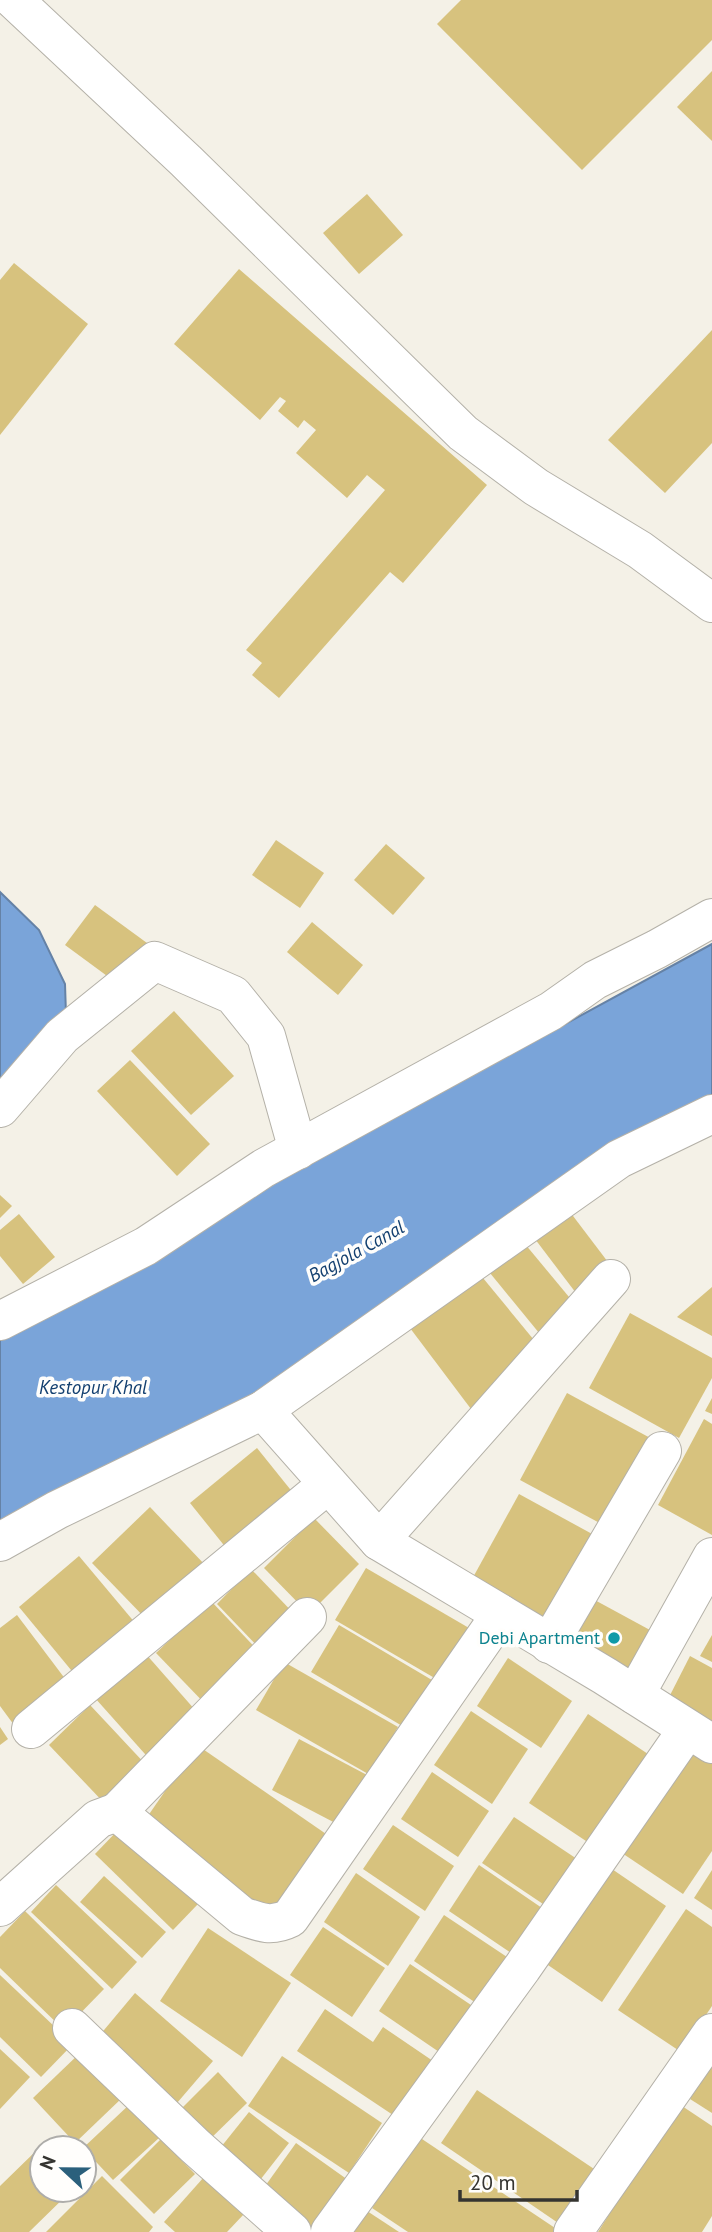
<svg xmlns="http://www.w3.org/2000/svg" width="712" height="2232" font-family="'PT Sans',sans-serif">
<rect width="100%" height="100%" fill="#f4f1e7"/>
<g fill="#7aa4d9" stroke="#6582a6" stroke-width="2">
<path d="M0,892L39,930L65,984L67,1045L0,1113Z"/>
<path d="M712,944V1114L244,1411L0,1544V1332Z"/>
</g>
<g fill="#d7c27e">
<path d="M461,0H712V40L582,170L437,24Z"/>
<path d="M712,71V141L677,107Z"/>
<path d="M367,194L403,235L359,274L323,233Z"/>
<path d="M14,263L88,324L0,435V280Z"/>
<path d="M239,269L487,485L403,583L390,572L279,698L252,675L262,663L246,650L385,490L367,475L347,498L296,453L316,430L304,420L298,428L278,411L286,401L280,397L260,420L174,344Z"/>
<path d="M712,330V443L665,493L608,440Z"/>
<path d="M276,840L324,873L300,908L252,875Z"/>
<path d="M386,844L425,878L393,915L354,880Z"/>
<path d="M95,905L147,943L118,984L65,945Z"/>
<path d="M312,922L363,965L338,995L287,952Z"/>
<path d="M174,1011L234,1076L191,1115L131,1051Z"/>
<path d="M130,1060L210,1144L177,1176L97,1091Z"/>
<path d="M0,1195L12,1206L0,1218Z"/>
<path d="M570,1212L614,1270L579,1297L535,1239Z"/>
<path d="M19,1214L55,1257L23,1284L0,1256V1230Z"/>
<path d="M525,1244L579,1309L544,1339L490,1273Z"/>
<path d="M483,1278L543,1351L474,1413L410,1328Z"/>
<path d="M712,1287V1336L677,1317Z"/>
<path d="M630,1313L712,1358V1378L679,1438L589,1388Z"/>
<path d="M567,1393L654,1440L607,1527L520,1480Z"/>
<path d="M712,1398V1414L705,1411Z"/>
<path d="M704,1419L712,1424V1535L658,1505Z"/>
<path d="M257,1448L298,1499L231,1554L190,1503Z"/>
<path d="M519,1494L594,1535L542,1631L466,1590Z"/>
<path d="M150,1507L206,1566L149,1622L92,1563Z"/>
<path d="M314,1518L359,1564L309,1614L264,1568Z"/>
<path d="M79,1556L136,1624L76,1676L19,1607Z"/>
<path d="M366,1568L469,1628L438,1680L335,1620Z"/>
<path d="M251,1569L300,1620L265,1654L217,1604Z"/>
<path d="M591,1598L661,1636L638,1679L567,1641Z"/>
<path d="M211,1601L266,1659L212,1711L156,1653Z"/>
<path d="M17,1615L69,1684L14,1725L0,1706V1628Z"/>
<path d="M339,1625L437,1683L409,1730L311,1672Z"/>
<path d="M712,1635V1662L700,1656Z"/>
<path d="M145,1653L203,1719L153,1763L95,1698Z"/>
<path d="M690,1656L712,1668V1733L664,1707Z"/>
<path d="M508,1658L572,1701L541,1748L477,1706Z"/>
<path d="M284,1662L398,1727L370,1775L256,1710Z"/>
<path d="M90,1705L149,1768L108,1807L49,1745Z"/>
<path d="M471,1711L528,1749L492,1804L434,1765Z"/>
<path d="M588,1714L651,1756L592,1845L529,1803Z"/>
<path d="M0,1727L8,1739L0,1745Z"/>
<path d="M299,1739L367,1775L341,1826L272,1790Z"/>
<path d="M682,1744L712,1764V1851L683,1894L613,1847Z"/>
<path d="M197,1745L329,1836L275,1915L143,1823Z"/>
<path d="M432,1772L489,1811L458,1857L401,1819Z"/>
<path d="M514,1817L577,1859L546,1906L482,1863Z"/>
<path d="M393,1825L454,1866L425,1911L363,1869Z"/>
<path d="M120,1828L198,1904L173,1930L95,1854Z"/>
<path d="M479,1865L542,1908L511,1953L449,1911Z"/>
<path d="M609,1867L666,1906L602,2002L545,1963Z"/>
<path d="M712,1870V1910L694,1898Z"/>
<path d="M356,1873L420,1917L388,1966L324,1922Z"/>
<path d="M104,1876L166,1932L142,1958L80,1902Z"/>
<path d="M56,1885L137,1962L112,1989L31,1912Z"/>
<path d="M686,1909L712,1927V2006L681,2052L618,2010Z"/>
<path d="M25,1911L104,1989L64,2030L0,1968V1937Z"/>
<path d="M444,1915L507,1957L476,2003L414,1961Z"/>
<path d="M323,1927L385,1968L352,2017L290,1975Z"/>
<path d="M208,1928L291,1983L242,2057L160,2001Z"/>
<path d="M410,1964L477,2009L445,2056L379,2011Z"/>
<path d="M0,1975L73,2044L41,2077L0,2037Z"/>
<path d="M135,1993L213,2061L171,2110L94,2042Z"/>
<path d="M325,2009L373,2042L383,2027L433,2061L396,2117L297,2051Z"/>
<path d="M0,2049L30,2077L0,2109Z"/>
<path d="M81,2052L123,2097L75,2143L33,2098Z"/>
<path d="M282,2056L382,2123L349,2173L248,2106Z"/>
<path d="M712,2064V2113L690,2099Z"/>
<path d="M218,2072L247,2103L204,2145L175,2115Z"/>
<path d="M477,2090L600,2173L564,2227L441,2143Z"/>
<path d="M130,2104L160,2137L113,2180L83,2148Z"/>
<path d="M679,2104L712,2126V2216L702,2232H598Z"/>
<path d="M249,2112L289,2143L253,2189L213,2157Z"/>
<path d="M419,2137L561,2232H408L372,2208Z"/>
<path d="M161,2139L195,2174L154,2214L120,2180Z"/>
<path d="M296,2143L348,2180L309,2232L258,2196Z"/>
<path d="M38,2149L42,2153V2190H72L29,2232H0V2186Z"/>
<path d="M102,2176L153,2227L149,2232H46Z"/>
<path d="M204,2177L244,2214L227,2232H175L164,2222Z"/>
<path d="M364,2209L399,2232H348Z"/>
</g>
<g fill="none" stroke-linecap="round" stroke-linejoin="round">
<g stroke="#b4b1a8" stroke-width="40">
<g id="minor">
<path d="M14,0L186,161L463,433L536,487L640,550L712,603"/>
<path d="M0,1108L62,1036L155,961L233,995L266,1036L298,1150"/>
<path d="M0,1321L146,1246L264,1168L551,1011L595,980L657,949L712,918"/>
<path d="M263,1410L379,1541L605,1676L712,1744"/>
<path d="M379,1541L611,1279"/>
<path d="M0,1542L57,1510L263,1410L619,1159L712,1114"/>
<path d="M549,1644L662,1451"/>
<path d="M635,1695L712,1557"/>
<path d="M31,1729L328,1484"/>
<path d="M117,1812L307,1617"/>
<path d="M0,1907L98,1819L117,1812L242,1916C261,1923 272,1927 290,1918L501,1614"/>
<path d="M72,2028L195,2146L292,2232"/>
<path d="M330,2232L522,1968L687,1730"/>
<path d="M573,2232L712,2033"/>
</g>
</g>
<use href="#minor" stroke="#fff" stroke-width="38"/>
</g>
<circle fill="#0f9aa8" stroke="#fffefc" stroke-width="2.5" cx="614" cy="1638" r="7"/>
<g text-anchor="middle" stroke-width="7" stroke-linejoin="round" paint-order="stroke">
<g font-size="18" fill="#0d838f" stroke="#fffefc" text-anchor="end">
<text x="600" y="1644">Debi Apartment</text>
</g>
<g font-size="19" font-style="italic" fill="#144070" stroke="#fffefc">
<text transform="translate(356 1251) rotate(-29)" y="7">Bagjola Canal</text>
<text x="93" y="1394">Kestopur Khal</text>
</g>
</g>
<g transform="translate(63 2169) rotate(292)"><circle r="33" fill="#fffefc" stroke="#aeadaa" stroke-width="2"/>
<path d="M0-5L12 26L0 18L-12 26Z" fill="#2b607c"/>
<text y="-10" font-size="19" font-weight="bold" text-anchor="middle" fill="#353430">N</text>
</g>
<path d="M460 2190v10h117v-10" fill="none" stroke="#353430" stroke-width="3.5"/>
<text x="470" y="2190" font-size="21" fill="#353430" stroke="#fffefc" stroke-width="5" paint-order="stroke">20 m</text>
</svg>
